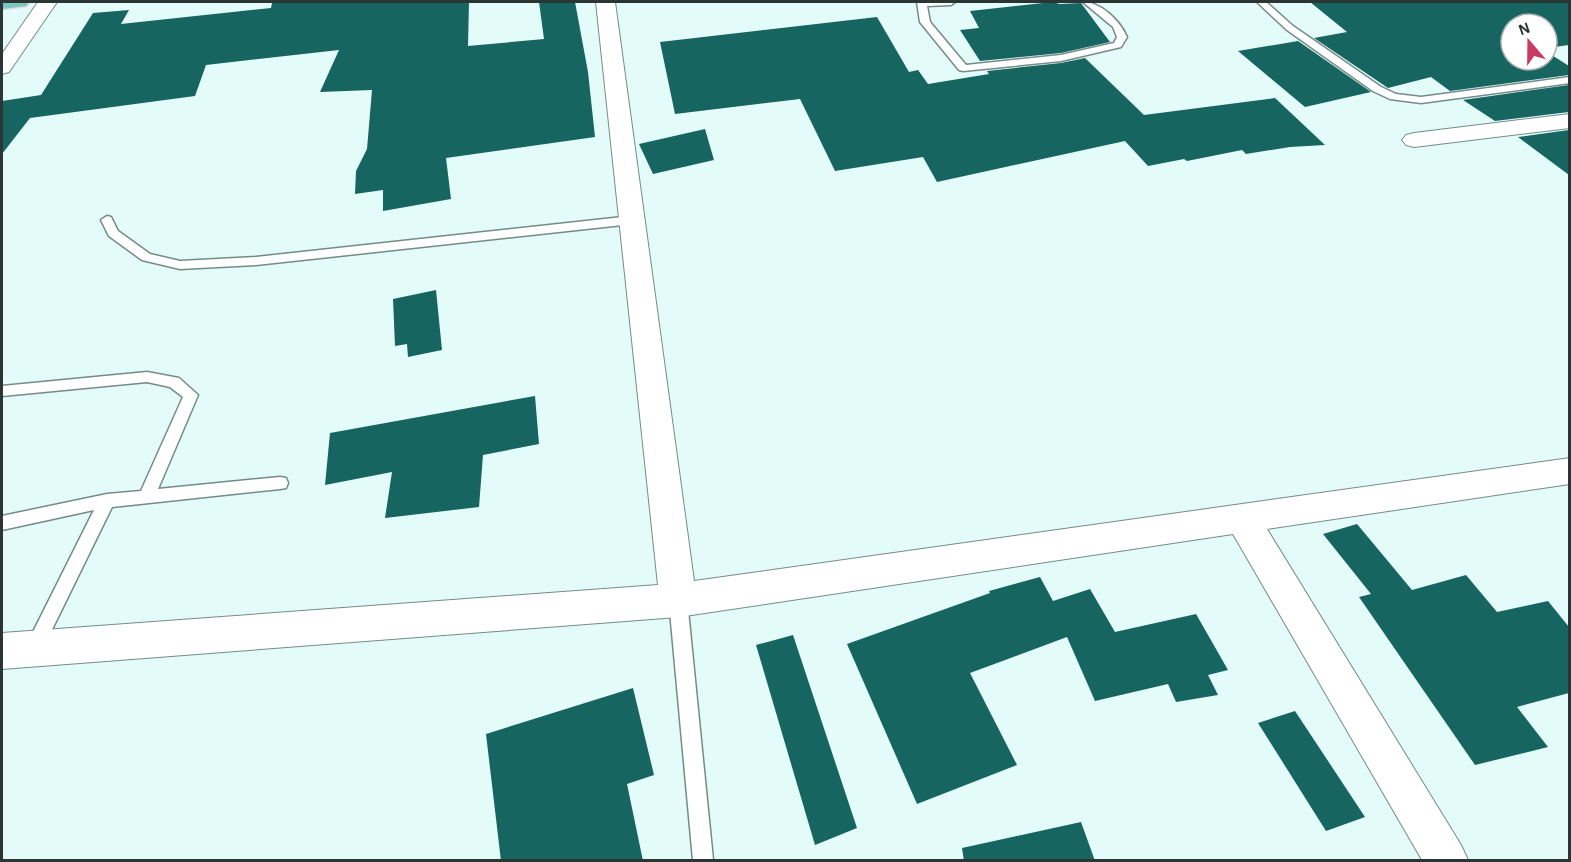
<svg xmlns="http://www.w3.org/2000/svg" width="1571" height="862" viewBox="0 0 1571 862" font-family="'Alegreya Sans',sans-serif">
<style>
.building{fill:#166560}
.lines{fill:none;stroke-linecap:round;stroke-linejoin:round}
.lane-casing{stroke:#758b89;stroke-width:3}
.street-casing{stroke:#758b89;stroke-width:2}
.primary-casing{stroke:#d9dbda;stroke-width:3}
.lane{fill:#fff;fill-rule:evenodd}
.street{fill:#fff;fill-rule:evenodd}
.primary{fill:#7bc6c1;fill-rule:evenodd}
</style>
<rect width="100%" height="100%" fill="#e4fcf9"/>
<!-- building -->
<g class="building">
<path d="M 291,2 L 469,2 L 468,46 L 544,39 L 539,2 L 575,2 L 588,72 L 595,137 L 446,158 L 451,199 L 383,211 L 383,190 L 355,194 L 356,171 L 367,149 L 372,90 L 320,92 L 339,50 L 206,65 L 195,96 L 30,118 L 2,154 L 2,101 L 41,95 L 93,13 L 129,10 L 121,24 L 271,8 L 272,3 Z"/>
<path d="M 1052,2 L 1060,4 L 1081,3 L 1110,42 L 1061,53 L 980,61 L 960,30 L 979,28 L 970,11 Z"/>
<path d="M 1310,2 L 1569,2 L 1569,45 L 1547,48 L 1547,24 L 1511,24 L 1511,60 L 1547,60 L 1547,52 L 1569,66 L 1569,75 L 1450,91 L 1431,77 L 1388,88 L 1314,38 L 1347,32 Z"/>
<path d="M 877,17 L 909,72 L 918,70 L 928,84 L 989,74 L 987,71 L 1061,63 L 1085,58 L 1144,115 L 1275,98 L 1325,145 L 1290,147 L 1246,154 L 1242,150 L 1187,161 L 1184,159 L 1148,166 L 1125,141 L 937,182 L 923,157 L 835,171 L 800,99 L 675,114 L 660,42 Z"/>
<path d="M 1298,41 L 1371,92 L 1305,107 L 1238,51 Z"/>
<path d="M 1569,85 L 1569,112 L 1495,121 L 1463,100 Z"/>
<path d="M 705,129 L 714,160 L 653,174 L 639,144 Z"/>
<path d="M 1569,130 L 1569,175 L 1518,137 Z"/>
<path d="M 436,290 L 442,350 L 408,357 L 407,344 L 395,346 L 393,299 Z"/>
<path d="M 535,396 L 539,444 L 483,455 L 479,507 L 385,518 L 392,472 L 325,485 L 330,433 Z"/>
<path d="M 1357,524 L 1412,590 L 1466,575 L 1497,612 L 1548,601 L 1569,627 L 1569,693 L 1517,707 L 1548,747 L 1475,765 L 1359,597 L 1371,594 L 1323,534 Z"/>
<path d="M 1040,577 L 1053,601 L 1090,589 L 1115,632 L 1196,614 L 1228,670 L 1208,675 L 1218,695 L 1176,702 L 1168,684 L 1095,701 L 1067,637 L 970,673 L 1017,765 L 917,804 L 847,644 L 990,593 L 989,591 Z"/>
<path d="M 793,635 L 857,828 L 815,845 L 756,645 Z"/>
<path d="M 633,688 L 654,775 L 627,784 L 643,861 L 501,861 L 486,734 Z"/>
<path d="M 1295,711 L 1365,817 L 1326,831 L 1258,723 Z"/>
<path d="M 1081,822 L 1095,861 L 964,861 L 962,848 Z"/>
</g>
<g class="lines">
<!-- lane casing -->
<g class="lane-casing">
<g id="lane">
<path d="M 917,2 L 955,2 L 951,5 L 927,6 L 930,22 L 966,65 L 1061,55 L 1114,43 L 1117,37 L 1113,27 L 1083,2 C 1101,2 1120,21 1127,37 L 1121,47 L 1061,61 L 963,71 L 959,70 L 920,22 Z"/>
<path d="M 1257,2 L 1266,2 L 1293,26 L 1381,87 L 1396,94 L 1421,97 L 1570,77 L 1570,83 L 1421,103 L 1390,99 L 1373,91 L 1287,30 Z"/>
<path d="M 107,216 L 111,217 L 118,231 L 150,254 L 180,261 L 256,257 L 632,216 L 638,220 L 632,224 L 256,265 L 180,269 L 142,260 L 109,236 L 101,220 Z"/>
<path d="M 147,372 L 179,378 L 198,395 L 158,489 L 280,477 L 286,478 L 288,483 L 286,488 L 280,489 L 112,507 L 41,652 L 35,654 L 29,652 L 26,646 L 94,510 L 2,530 L 2,516 L 107,494 L 141,491 L 183,397 L 170,387 L 147,382 L 2,396 L 2,386 Z"/>
<path d="M 678,592 L 684,594 L 687,600 L 713,860 L 693,860 L 669,600 L 672,594 Z"/>
</g>
</g>
<!-- street casing -->
<g class="street-casing">
<g id="street">
<path d="M 38,2 L 57,2 L 9,72 L 2,74 L 2,54 Z"/>
<path d="M 596,2 L 615,2 L 694,581 L 1570,458 L 1570,484 L 1267,529 L 1461,845 L 1468,860 L 1422,860 L 1233,534 L 678,617 L 2,669 L 2,633 L 658,585 Z"/>
<path d="M 1570,114 L 1570,128 L 1414,147 L 1406,145 L 1402,140 L 1406,135 L 1414,133 Z"/>
</g>
</g>
<!-- primary casing -->
<g class="primary-casing">
<path id="primary" d="M 2,2 L 29,2 L 26,6 L 2,9 Z"/>
</g>
<!-- lane -->
<use href="#lane" class="lane"/>
<!-- street -->
<use href="#street" class="street"/>
<!-- primary -->
<use href="#primary" class="primary"/>
</g>
<!-- border -->
<rect width="1571" height="862" fill="none" stroke="#2b3534" stroke-width="6"/>
<!-- north arrow -->
<g transform="translate(1529 42) rotate(340)"><circle r="28" fill="#ffffff" stroke="#aaaeae" stroke-width="1.5"/>
<path d="M0-4.5L10 22L0 15L-10 22Z" fill="#c93a63"/>
<text y="-9" font-size="16" font-weight="bold" text-anchor="middle" fill="#2b3534">N</text>
</g>
</svg>
